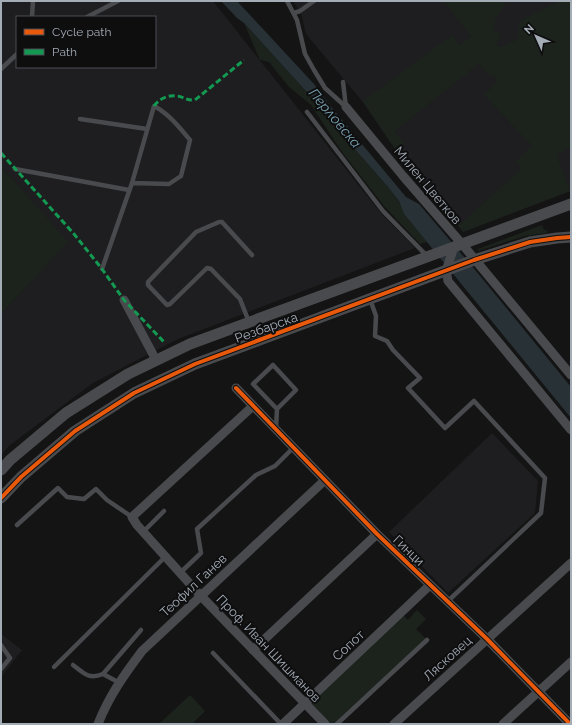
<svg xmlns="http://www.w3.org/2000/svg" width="572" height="725" viewBox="0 0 572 725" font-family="Raleway,sans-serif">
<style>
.built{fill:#1e1e20;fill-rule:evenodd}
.green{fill:#1c221c}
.water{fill:#273136}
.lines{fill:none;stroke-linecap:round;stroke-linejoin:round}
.service{stroke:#484a4d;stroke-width:4.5}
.minor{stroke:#484a4d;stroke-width:9}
.tertiary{stroke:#484a4d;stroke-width:11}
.quiet{stroke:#139951;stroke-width:3;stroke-dasharray:6 3;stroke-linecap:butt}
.cycleway-casing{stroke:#0e0e0f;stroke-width:6}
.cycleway{stroke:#e8590c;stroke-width:4}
.labels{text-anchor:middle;stroke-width:4;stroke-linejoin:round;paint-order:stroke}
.street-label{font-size:13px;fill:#a4acb6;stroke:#0e0e0f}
.water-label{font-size:14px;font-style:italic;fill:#79a1b2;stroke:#0e0e0f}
</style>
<rect width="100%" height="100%" fill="#141414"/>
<!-- built -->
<g class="built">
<path d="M 1,1 L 213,1 L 379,211 L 415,248 L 178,339 L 93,383 L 10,445 L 1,455 L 1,314 L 67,242 L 13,179 L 1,168 ZM 17,17 L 155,17 L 155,67 L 17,67 Z"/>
<path d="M 293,1 L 571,1 L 571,191 L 463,232 L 397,152 L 362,101 L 306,34 L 301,13 Z"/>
<path d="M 492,433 L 538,481 L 535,513 L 448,593 L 389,532 Z"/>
<path d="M 1,634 L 22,650 L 1,677 Z"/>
</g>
<!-- green -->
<g class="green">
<path d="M 444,1 L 505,1 L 505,5 L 496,18 L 493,30 L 501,33 L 496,45 L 501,47 L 518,39 L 519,21 L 559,1 L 571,1 L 571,146 L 557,156 L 570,191 L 463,232 L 458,226 L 521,169 L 516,162 L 532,146 L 484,95 L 498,80 L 491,74 L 489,76 L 479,64 L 395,131 L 405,143 L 397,152 L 363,101 L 452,35 L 459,45 L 471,37 Z"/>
<path d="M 244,23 L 304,89 L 316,100 L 323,113 L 388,187 L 399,201 L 404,214 L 427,242 L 420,244 L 384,206 L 342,152 L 311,105 L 289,87 L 269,62 L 260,60 Z"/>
<path d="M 1,168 L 13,179 L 68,242 L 1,314 Z"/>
<path d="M 542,225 L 544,230 L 547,230 L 547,233 L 525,236 L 478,251 L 478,249 Z"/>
<path d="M 417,610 L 426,619 L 416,629 L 427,640 L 337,724 L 325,724 L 305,703 L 401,613 L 408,620 Z"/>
<path d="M 190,695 L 205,711 L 192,724 L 159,724 Z"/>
</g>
<!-- water -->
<path class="water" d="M 221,1 L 237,1 L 314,84 L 332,108 L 406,197 L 419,204 L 476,271 L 571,387 L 571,418 L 404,214 L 399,201 L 388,187 L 323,113 L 316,100 L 304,89 L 244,23 L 237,18 Z"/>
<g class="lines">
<!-- service -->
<g class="service">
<path d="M 287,1 L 297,20 L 305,54 L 314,70 L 325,88 L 346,107"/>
<path d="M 294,13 L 300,11 L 314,1"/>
<path d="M 32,17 L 33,1"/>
<path d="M 87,17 L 118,1"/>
<path d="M 1,69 L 17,54"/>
<path d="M 343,82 L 346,107"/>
<path d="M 307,112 L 383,211 L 428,257"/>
<path d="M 80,119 L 147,129"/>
<path d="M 15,169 L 129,190"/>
<path d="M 102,269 L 132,183 L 154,106 C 169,114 179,127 190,140 L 181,176 L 169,184 L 132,183"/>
<path d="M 370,299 L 376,316 L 375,336 L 387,341 L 393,350 L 420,378 L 408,388 L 445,428 L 474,401 L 545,478 L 541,513 L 447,602"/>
<path d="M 249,322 L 240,299 L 211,269 L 207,268 L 170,304 L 167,305 L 148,285 L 148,282 L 196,232 L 219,222 L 222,222 L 252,255"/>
<path d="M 276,428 L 277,409 L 253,384 L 273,365 L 296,390 L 277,409"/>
<path d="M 17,525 L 58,488 L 67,497 L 84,499 L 96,489 L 107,500 L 132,517"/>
<path d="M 143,532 L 164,511"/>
<path d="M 180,573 L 201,553 L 197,529 L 256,475 L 275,466 L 293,448"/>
<path d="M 1,645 L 10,658 L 1,669"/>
<path d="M 213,653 L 281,724"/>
<path d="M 73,665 C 84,673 88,680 103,674 L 141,630"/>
<path d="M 54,667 L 165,557"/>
<path d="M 103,674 L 118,682"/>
<path d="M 337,724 L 427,640"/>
</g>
<!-- minor -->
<g class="minor">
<path d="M 346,107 L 403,176 L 462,244 L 571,375"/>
<path d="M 454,247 L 446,271 L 448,281 L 571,430"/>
<path d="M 124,300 L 156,360"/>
<path d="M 236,388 L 377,534 L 487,639 L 570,724"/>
<path d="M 253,406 L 132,517 L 137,525 L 200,595 L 325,724"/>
<path d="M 253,650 L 377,534"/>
<path d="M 98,724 C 109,696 124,675 142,651 L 325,480"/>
<path d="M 283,724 L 430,585"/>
<path d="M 394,724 L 571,563"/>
<path d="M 503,724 L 571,662"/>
</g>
<!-- tertiary -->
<g class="tertiary">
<path d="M 1,470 L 10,460 L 66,413 L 128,374 L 190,344 L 571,204"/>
<path d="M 1,498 L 21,477 L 75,431 L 134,393 L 195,364 L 474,260 L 530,242 L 557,238 L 571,237"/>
</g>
<!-- quiet -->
<g class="quiet">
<path d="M 154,106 C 159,99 167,95 176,96 C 183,96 186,101 195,100 L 244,60"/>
<path d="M 1,153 L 74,234 L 102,269 L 124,300 L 164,342"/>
</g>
<!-- cycleway casing -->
<g class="cycleway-casing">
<g id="cycleway">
<path d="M 236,388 L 377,534 L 487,639 L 570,724"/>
<path d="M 1,498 L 21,477 L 75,431 L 134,393 L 195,364 L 474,260 L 530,242 L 557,238 L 571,237"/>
</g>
</g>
<!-- cycleway -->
<use href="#cycleway" class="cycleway"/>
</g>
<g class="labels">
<!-- street labels -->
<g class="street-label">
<text transform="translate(428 185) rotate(50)" y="5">Милен Цветков</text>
<text transform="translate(266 327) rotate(-20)" y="5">Резбарска</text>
<text transform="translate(409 550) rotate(44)" y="5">Гинци</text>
<text transform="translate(193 585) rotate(-43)" y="5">Теофил Ганев</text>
<text transform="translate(348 645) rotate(-43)" y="5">Сопот</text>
<text transform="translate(269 648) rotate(46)" y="5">Проф. Иван Шишманов</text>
<text transform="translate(447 658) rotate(-42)" y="5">Лясковец</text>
</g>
<!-- water labels -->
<g class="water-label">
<text transform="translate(335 118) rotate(50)" y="5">Перловска</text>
</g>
</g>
<!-- border -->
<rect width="572" height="725" fill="none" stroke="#a4acb6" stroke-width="4"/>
<!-- legend -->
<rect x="16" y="16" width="140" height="52" fill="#0e0e0f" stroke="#4a4d52"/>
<rect x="24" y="29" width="20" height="6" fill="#e8590c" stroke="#4a4d52"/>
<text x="52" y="36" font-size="12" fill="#a4acb6">Cycle path</text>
<rect x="24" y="49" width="20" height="6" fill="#139951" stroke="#4a4d52"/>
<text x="52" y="56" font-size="12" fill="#a4acb6">Path</text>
<!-- north arrow -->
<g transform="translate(536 36) rotate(315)" stroke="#0e0e0f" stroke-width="3" paint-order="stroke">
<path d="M0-3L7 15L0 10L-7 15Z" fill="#a4acb6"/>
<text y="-6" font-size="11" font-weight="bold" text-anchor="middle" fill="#a4acb6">N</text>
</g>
</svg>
